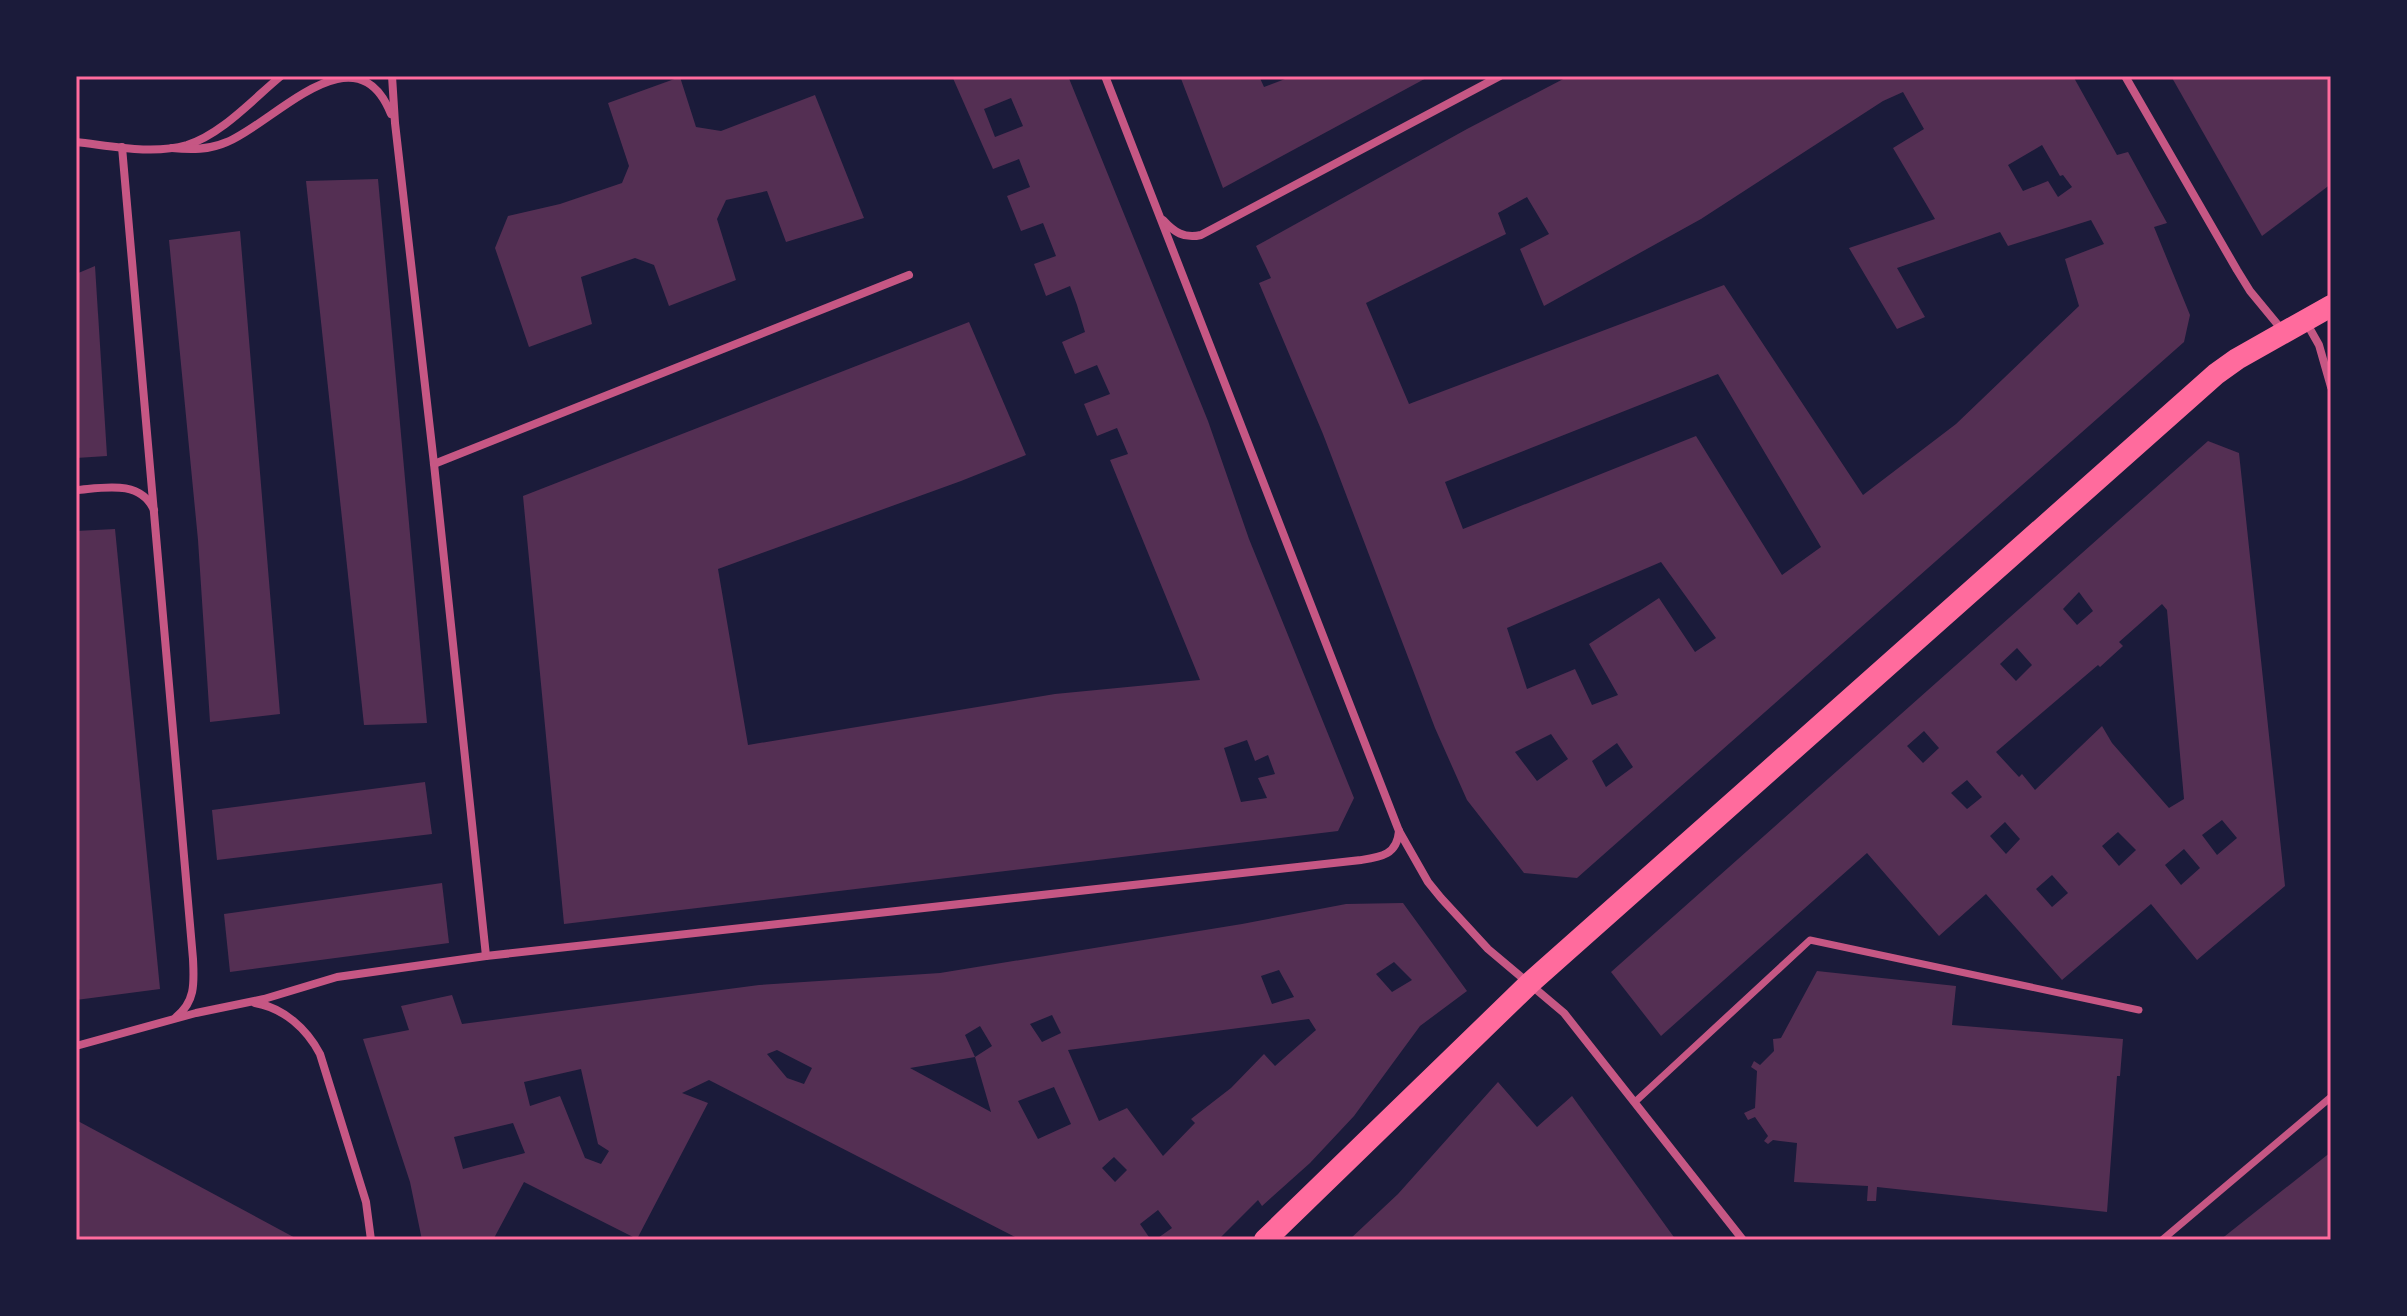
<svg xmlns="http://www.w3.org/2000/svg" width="2407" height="1316" viewBox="0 0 2407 1316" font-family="'IBM Plex Serif',serif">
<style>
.building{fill:#542f53;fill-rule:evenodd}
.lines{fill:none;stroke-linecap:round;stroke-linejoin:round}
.pedestrian{stroke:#c65784;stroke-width:7}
.minor{stroke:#c65784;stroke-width:8}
.trunk{stroke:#ff6b9d;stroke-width:22}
.neatline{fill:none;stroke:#ff6b9d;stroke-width:3}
</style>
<rect width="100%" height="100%" fill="#1b1b3a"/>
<!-- building -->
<g class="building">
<path d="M 952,76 L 1068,76 L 1208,421 L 1249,539 L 1354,798 L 1338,831 L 564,924 L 523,496 L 969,322 L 1026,455 L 961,481 L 718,569 L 748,745 L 1055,694 L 1200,680 L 1110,460 L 1128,454 L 1117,428 L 1097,436 L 1084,404 L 1110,394 L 1097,365 L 1075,374 L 1062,342 L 1085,332 L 1077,305 L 1070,286 L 1046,296 L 1034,264 L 1056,256 L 1043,223 L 1021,231 L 1007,196 L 1030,187 L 1019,159 L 993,169 ZM 1011,98 L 1023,126 L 995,137 L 984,109 ZM 1247,740 L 1255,761 L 1268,755 L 1275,774 L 1258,778 L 1267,798 L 1241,802 L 1224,748 Z"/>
<path d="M 1180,76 L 1259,76 L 1264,87 L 1293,76 L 1430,76 L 1223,188 Z"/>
<path d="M 1569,76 L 2073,76 L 2117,155 L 2128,152 L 2167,223 L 2154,227 L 2190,315 L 2184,342 L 1577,878 L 1524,873 L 1467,800 L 1435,728 L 1323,434 L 1259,283 L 1271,278 L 1256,246 L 1467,129 ZM 1903,92 L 1924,129 L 1893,148 L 1935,219 L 1849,248 L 1897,329 L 1925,317 L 1897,268 L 2000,232 L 2008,246 L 2091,220 L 2104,244 L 2065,259 L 2079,306 L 1956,424 L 1863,495 L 1724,285 L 1409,404 L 1366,303 L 1506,234 L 1498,213 L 1527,197 L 1549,234 L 1520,249 L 1544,306 L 1701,219 L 1883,101 ZM 2042,145 L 2060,176 L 2063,175 L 2072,187 L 2058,197 L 2048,181 L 2023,191 L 2008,165 ZM 1718,374 L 1821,547 L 1782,575 L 1696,436 L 1463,529 L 1445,482 ZM 1661,562 L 1716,638 L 1695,652 L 1659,598 L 1589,644 L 1618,695 L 1592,705 L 1575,669 L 1527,689 L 1507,628 ZM 1551,734 L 1568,759 L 1537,781 L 1515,752 ZM 1617,743 L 1633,767 L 1606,787 L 1592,761 Z"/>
<path d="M 2171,76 L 2331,76 L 2331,184 L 2262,236 Z"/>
<path d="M 680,77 L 696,127 L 721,131 L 815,95 L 864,218 L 786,242 L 767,191 L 726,200 L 717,219 L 736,280 L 669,306 L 654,265 L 635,258 L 581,277 L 592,324 L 529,347 L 495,248 L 508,216 L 560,204 L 622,183 L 629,166 L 608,103 Z"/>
<path d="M 378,179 L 427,723 L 364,725 L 306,181 Z"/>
<path d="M 240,231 L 280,714 L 210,722 L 198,540 L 169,240 Z"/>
<path d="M 95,266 L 107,456 L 76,458 L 76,274 Z"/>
<path d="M 2208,441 L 2239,453 L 2285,886 L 2197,960 L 2151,904 L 2062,980 L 1986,894 L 1939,936 L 1867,853 L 1661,1036 L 1611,972 ZM 2079,592 L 2093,611 L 2077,625 L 2063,609 ZM 2162,604 L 2167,610 L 2184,799 L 2169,808 L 2112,743 L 2102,726 L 2035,790 L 2022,774 L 2019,777 L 1996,752 L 2098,665 L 2100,667 L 2123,646 L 2119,642 ZM 2017,648 L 2032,665 L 2016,681 L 2000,664 ZM 1924,731 L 1939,748 L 1923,763 L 1907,746 ZM 1967,780 L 1982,797 L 1967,809 L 1951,793 ZM 2222,820 L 2237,838 L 2217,855 L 2202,835 ZM 2005,822 L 2020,839 L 2006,854 L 1990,836 ZM 2118,832 L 2136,850 L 2119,866 L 2102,846 ZM 2184,849 L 2200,868 L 2181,885 L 2165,865 ZM 2052,875 L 2068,893 L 2052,907 L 2036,889 Z"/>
<path d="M 115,529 L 160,989 L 76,1000 L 76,531 Z"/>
<path d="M 425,782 L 432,834 L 217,860 L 212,810 Z"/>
<path d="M 442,883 L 449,943 L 230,972 L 224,914 Z"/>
<path d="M 1403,903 L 1467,991 L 1420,1026 L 1354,1116 L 1310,1163 L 1262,1206 L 1258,1200 L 1218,1240 L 1155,1240 L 1172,1228 L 1158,1210 L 1140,1224 L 1151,1240 L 1021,1240 L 709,1080 L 682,1093 L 708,1103 L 637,1239 L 524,1182 L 493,1240 L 422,1240 L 410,1182 L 363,1039 L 409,1030 L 401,1006 L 452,995 L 462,1024 L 759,985 L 940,973 L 1242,924 L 1346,904 ZM 1394,962 L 1412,980 L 1392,992 L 1376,974 ZM 1279,970 L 1294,997 L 1272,1004 L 1261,976 ZM 1052,1015 L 1061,1033 L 1042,1042 L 1030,1024 ZM 1309,1019 L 1316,1030 L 1275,1066 L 1264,1054 L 1231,1088 L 1191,1119 L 1195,1123 L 1163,1156 L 1127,1108 L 1099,1121 L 1068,1050 ZM 980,1026 L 992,1046 L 975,1057 L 991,1112 L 910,1068 L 975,1057 L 965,1035 ZM 777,1050 L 812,1068 L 804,1084 L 787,1078 L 767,1054 ZM 581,1069 L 598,1144 L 609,1151 L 601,1164 L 585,1158 L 560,1096 L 530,1106 L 524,1082 ZM 1054,1087 L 1071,1124 L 1038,1139 L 1018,1101 ZM 513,1123 L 525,1153 L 463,1169 L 454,1137 ZM 1114,1157 L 1127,1170 L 1115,1182 L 1102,1168 Z"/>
<path d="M 1817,971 L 1956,986 L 1952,1025 L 2123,1039 L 2120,1076 L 2117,1076 L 2107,1212 L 1877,1187 L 1876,1201 L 1867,1201 L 1868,1186 L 1794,1182 L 1797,1143 L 1773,1140 L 1768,1144 L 1764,1141 L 1768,1136 L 1755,1117 L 1748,1120 L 1744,1113 L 1755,1108 L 1757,1071 L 1751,1067 L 1754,1061 L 1760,1065 L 1774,1051 L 1773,1039 L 1781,1038 Z"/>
<path d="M 1498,1082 L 1537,1127 L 1572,1096 L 1676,1240 L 1349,1240 L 1398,1194 Z"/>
<path d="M 76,1120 L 299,1240 L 76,1240 Z"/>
<path d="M 2331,1152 L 2331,1240 L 2220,1240 Z"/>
</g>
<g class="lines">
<!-- pedestrian -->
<g class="pedestrian">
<path d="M 1636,1101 L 1810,940 L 2139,1010"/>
<path d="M 2162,1240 L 2331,1097"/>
</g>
<!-- minor -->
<g class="minor">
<path d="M 392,76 L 395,123 L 434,464 L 486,956"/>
<path d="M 1105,76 L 1399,831 L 1428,882 L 1441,898 L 1488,949 L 1564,1013 L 1743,1240"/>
<path d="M 2125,76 L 2237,270 L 2250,291 L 2283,331"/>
<path d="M 76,142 C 112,146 152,155 187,145 C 222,134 253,99 281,76"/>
<path d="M 122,147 L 193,959 C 194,982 196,1001 176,1017"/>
<path d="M 172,148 C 191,150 209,150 227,142 C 274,123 356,26 391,114"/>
<path d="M 1163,220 C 1174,232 1184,239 1201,235 L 1500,76"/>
<path d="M 2306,322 L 2319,345 L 2331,387"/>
<path d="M 434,464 L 909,275"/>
<path d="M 76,490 C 103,488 140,479 154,510"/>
<path d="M 255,1003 C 284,1008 307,1029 320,1054 L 366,1202 L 371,1240"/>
<path d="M 76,1046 L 196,1013 L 264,999 L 337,977 L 486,956 L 1361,860 C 1381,857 1397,855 1399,831"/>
</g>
<!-- trunk -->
<path class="trunk" d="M 1265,1240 L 1530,983 L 2216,374 L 2237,359 L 2331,306"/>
</g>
<!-- border -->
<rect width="2407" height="1316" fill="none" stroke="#1b1b3a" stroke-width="156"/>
<rect x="78" y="78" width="2251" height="1160" class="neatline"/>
</svg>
